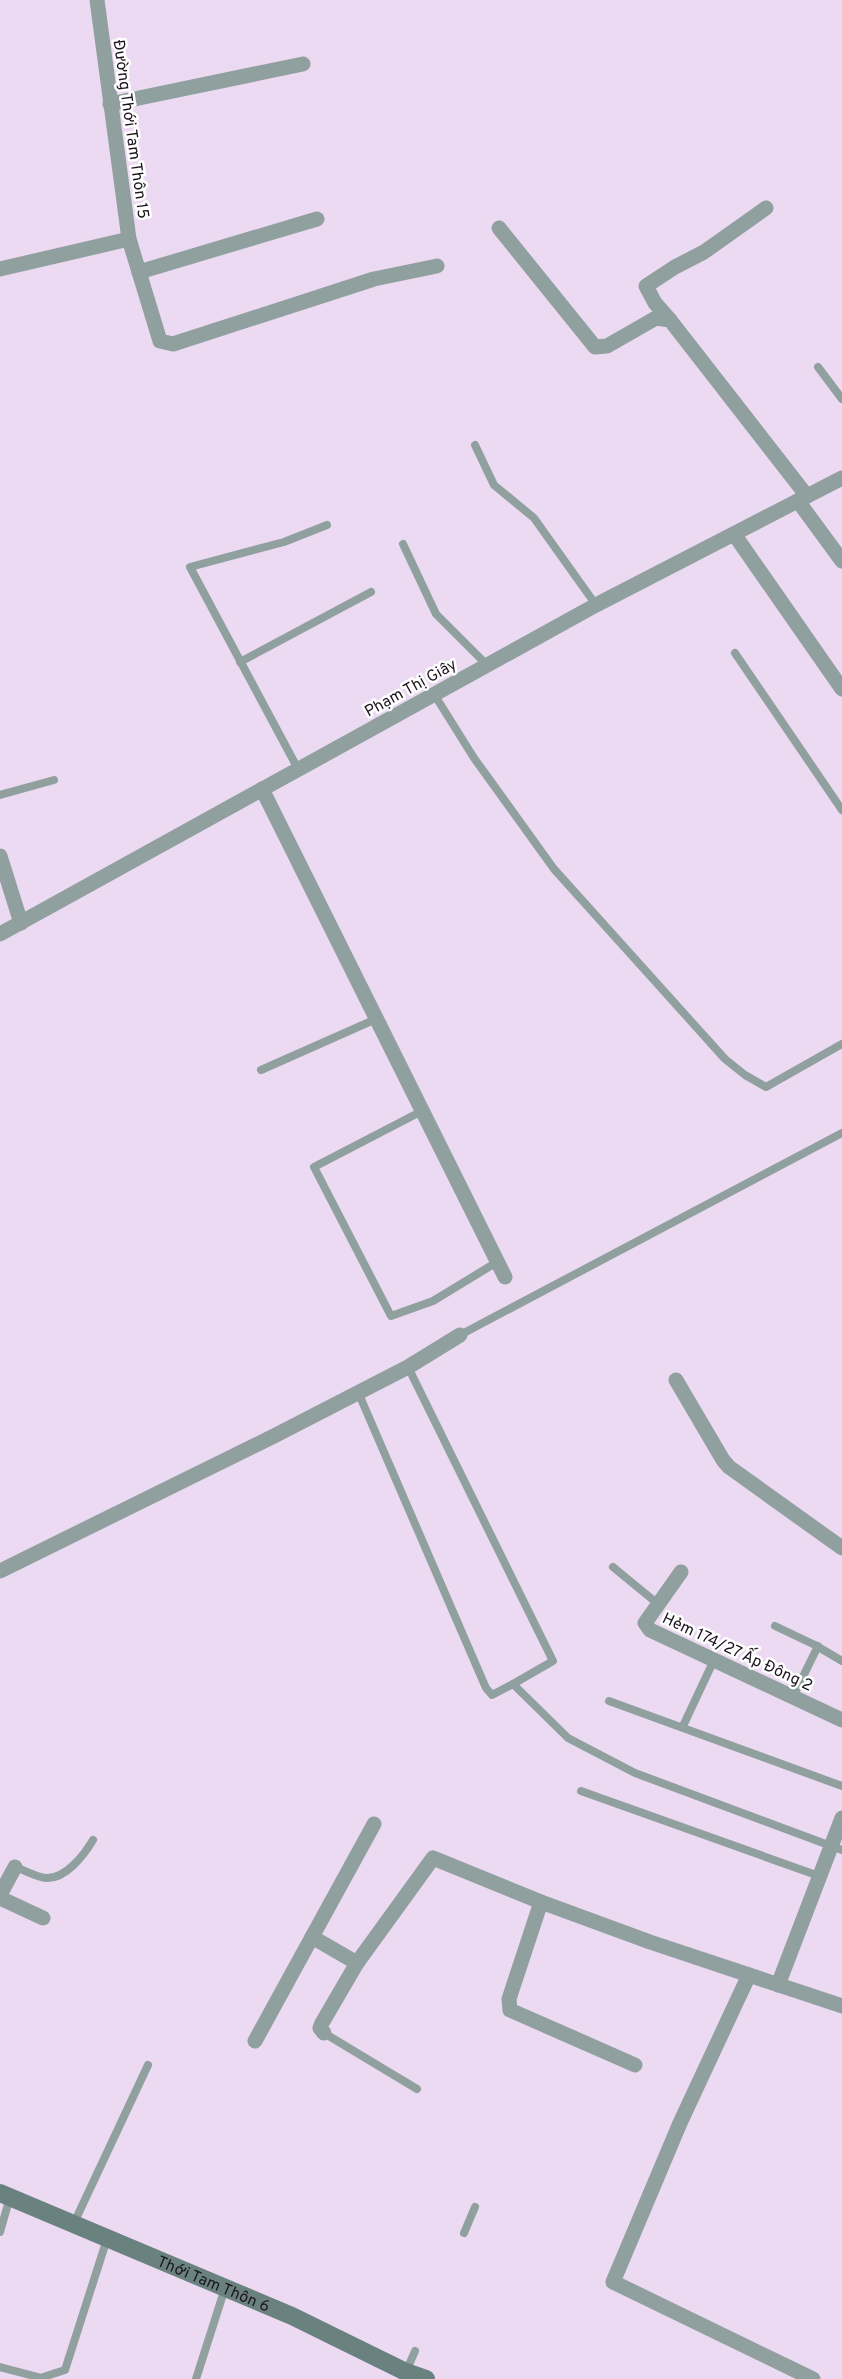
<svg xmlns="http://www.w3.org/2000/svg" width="842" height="2379" viewBox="0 0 842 2379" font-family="Overpass,sans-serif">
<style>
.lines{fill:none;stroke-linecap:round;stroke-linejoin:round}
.lane{stroke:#90a09f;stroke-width:8}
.street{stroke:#90a09f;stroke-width:15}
.secondary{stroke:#69817f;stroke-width:18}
.labels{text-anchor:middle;stroke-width:5;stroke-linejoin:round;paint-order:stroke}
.street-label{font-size:16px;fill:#1c151e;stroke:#fff}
</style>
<rect width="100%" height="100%" fill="#ecd9f2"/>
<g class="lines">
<!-- lane -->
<g class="lane">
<path d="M 818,367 L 842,399"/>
<path d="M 475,445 L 494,485 L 534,518 L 596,605"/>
<path d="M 403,544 L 436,614 L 487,665"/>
<path d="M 735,653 L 842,810"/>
<path d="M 240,662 L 371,592"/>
<path d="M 434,694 L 474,758 L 554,869 L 725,1059 L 745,1075 L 766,1087 L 842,1044"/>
<path d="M 298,769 L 190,567 L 284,542 L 327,525"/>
<path d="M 0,795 L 54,780"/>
<path d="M 261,1070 L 376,1019"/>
<path d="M 422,1111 L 314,1167 L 391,1316 L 433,1301 L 497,1262"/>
<path d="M 460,1335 L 842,1133"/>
<path d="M 408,1367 L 553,1661 L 513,1684"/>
<path d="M 358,1392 L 486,1688 L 492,1695 L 513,1684 L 568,1738 L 635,1773 L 842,1850"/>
<path d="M 613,1567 L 658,1604"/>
<path d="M 775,1626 L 815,1645 L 842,1661"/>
<path d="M 793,1697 L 818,1646"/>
<path d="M 609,1701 L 842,1786"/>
<path d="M 683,1726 L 714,1660"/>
<path d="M 581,1791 L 819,1876"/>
<path d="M 15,1867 C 24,1870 36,1877 46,1878 C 66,1879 84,1855 93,1840"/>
<path d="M 324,2033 L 417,2089"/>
<path d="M 74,2223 L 148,2065"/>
<path d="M 0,2232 L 10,2197"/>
<path d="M 464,2233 L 475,2207"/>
<path d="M 0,2367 L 38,2377"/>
<path d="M 406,2372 L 415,2351"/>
<path d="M 37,2379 L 65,2370 L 107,2239"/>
<path d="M 196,2379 L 225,2288"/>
</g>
<!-- street -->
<g class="street">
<path d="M 97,0 L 129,239 L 160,341 L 173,344 L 374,279 L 437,266"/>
<path d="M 110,104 L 303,64"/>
<path d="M 499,228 L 595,347 L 607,346 L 656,318 L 670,320 L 807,496"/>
<path d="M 0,269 L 129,239"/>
<path d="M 139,272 L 317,219"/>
<path d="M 670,320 L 655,303 L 646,286 L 675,267 L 704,252 L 766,208"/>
<path d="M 798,501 L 842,561"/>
<path d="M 734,534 L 842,689"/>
<path d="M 262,789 L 505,1277"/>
<path d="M 0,856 L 21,923"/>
<path d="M 0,934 L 596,605 L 842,478"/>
<path d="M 676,1380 L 723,1460 L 729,1467 L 842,1548"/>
<path d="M 0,1571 L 274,1436 L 408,1367 L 460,1335"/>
<path d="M 681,1572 L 645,1623 L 650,1630 L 842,1720"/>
<path d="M 374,1824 L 312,1937 L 357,1963 L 433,1858 L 541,1902 L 650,1942 L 842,2006"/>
<path d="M 0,1895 L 15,1867"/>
<path d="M 0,1898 L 43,1918"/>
<path d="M 541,1902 L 509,1999 L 510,2010 L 635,2065"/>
<path d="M 749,1975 L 680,2123 L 613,2282 L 813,2379"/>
<path d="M 778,1985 L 842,1818"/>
<path d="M 324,2033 L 320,2028 L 322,2023 L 357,1963"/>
<path d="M 255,2041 L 312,1937"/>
</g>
<!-- secondary -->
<path class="secondary" id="s1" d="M 0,2193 L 292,2316 L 406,2372 L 426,2379"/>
</g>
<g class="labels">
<!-- street labels -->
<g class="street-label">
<text transform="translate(132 129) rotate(82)" y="6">Đường Thới Tam Thôn 15</text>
<text transform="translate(410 687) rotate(-29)" y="6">Phạm Thị Giây</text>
<text transform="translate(738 1651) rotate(25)" y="6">Hẻm 174/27 Ấp Đông 2</text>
<text dy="6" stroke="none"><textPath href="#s1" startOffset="232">Thới Tam Thôn 6</textPath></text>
</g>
</g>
</svg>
